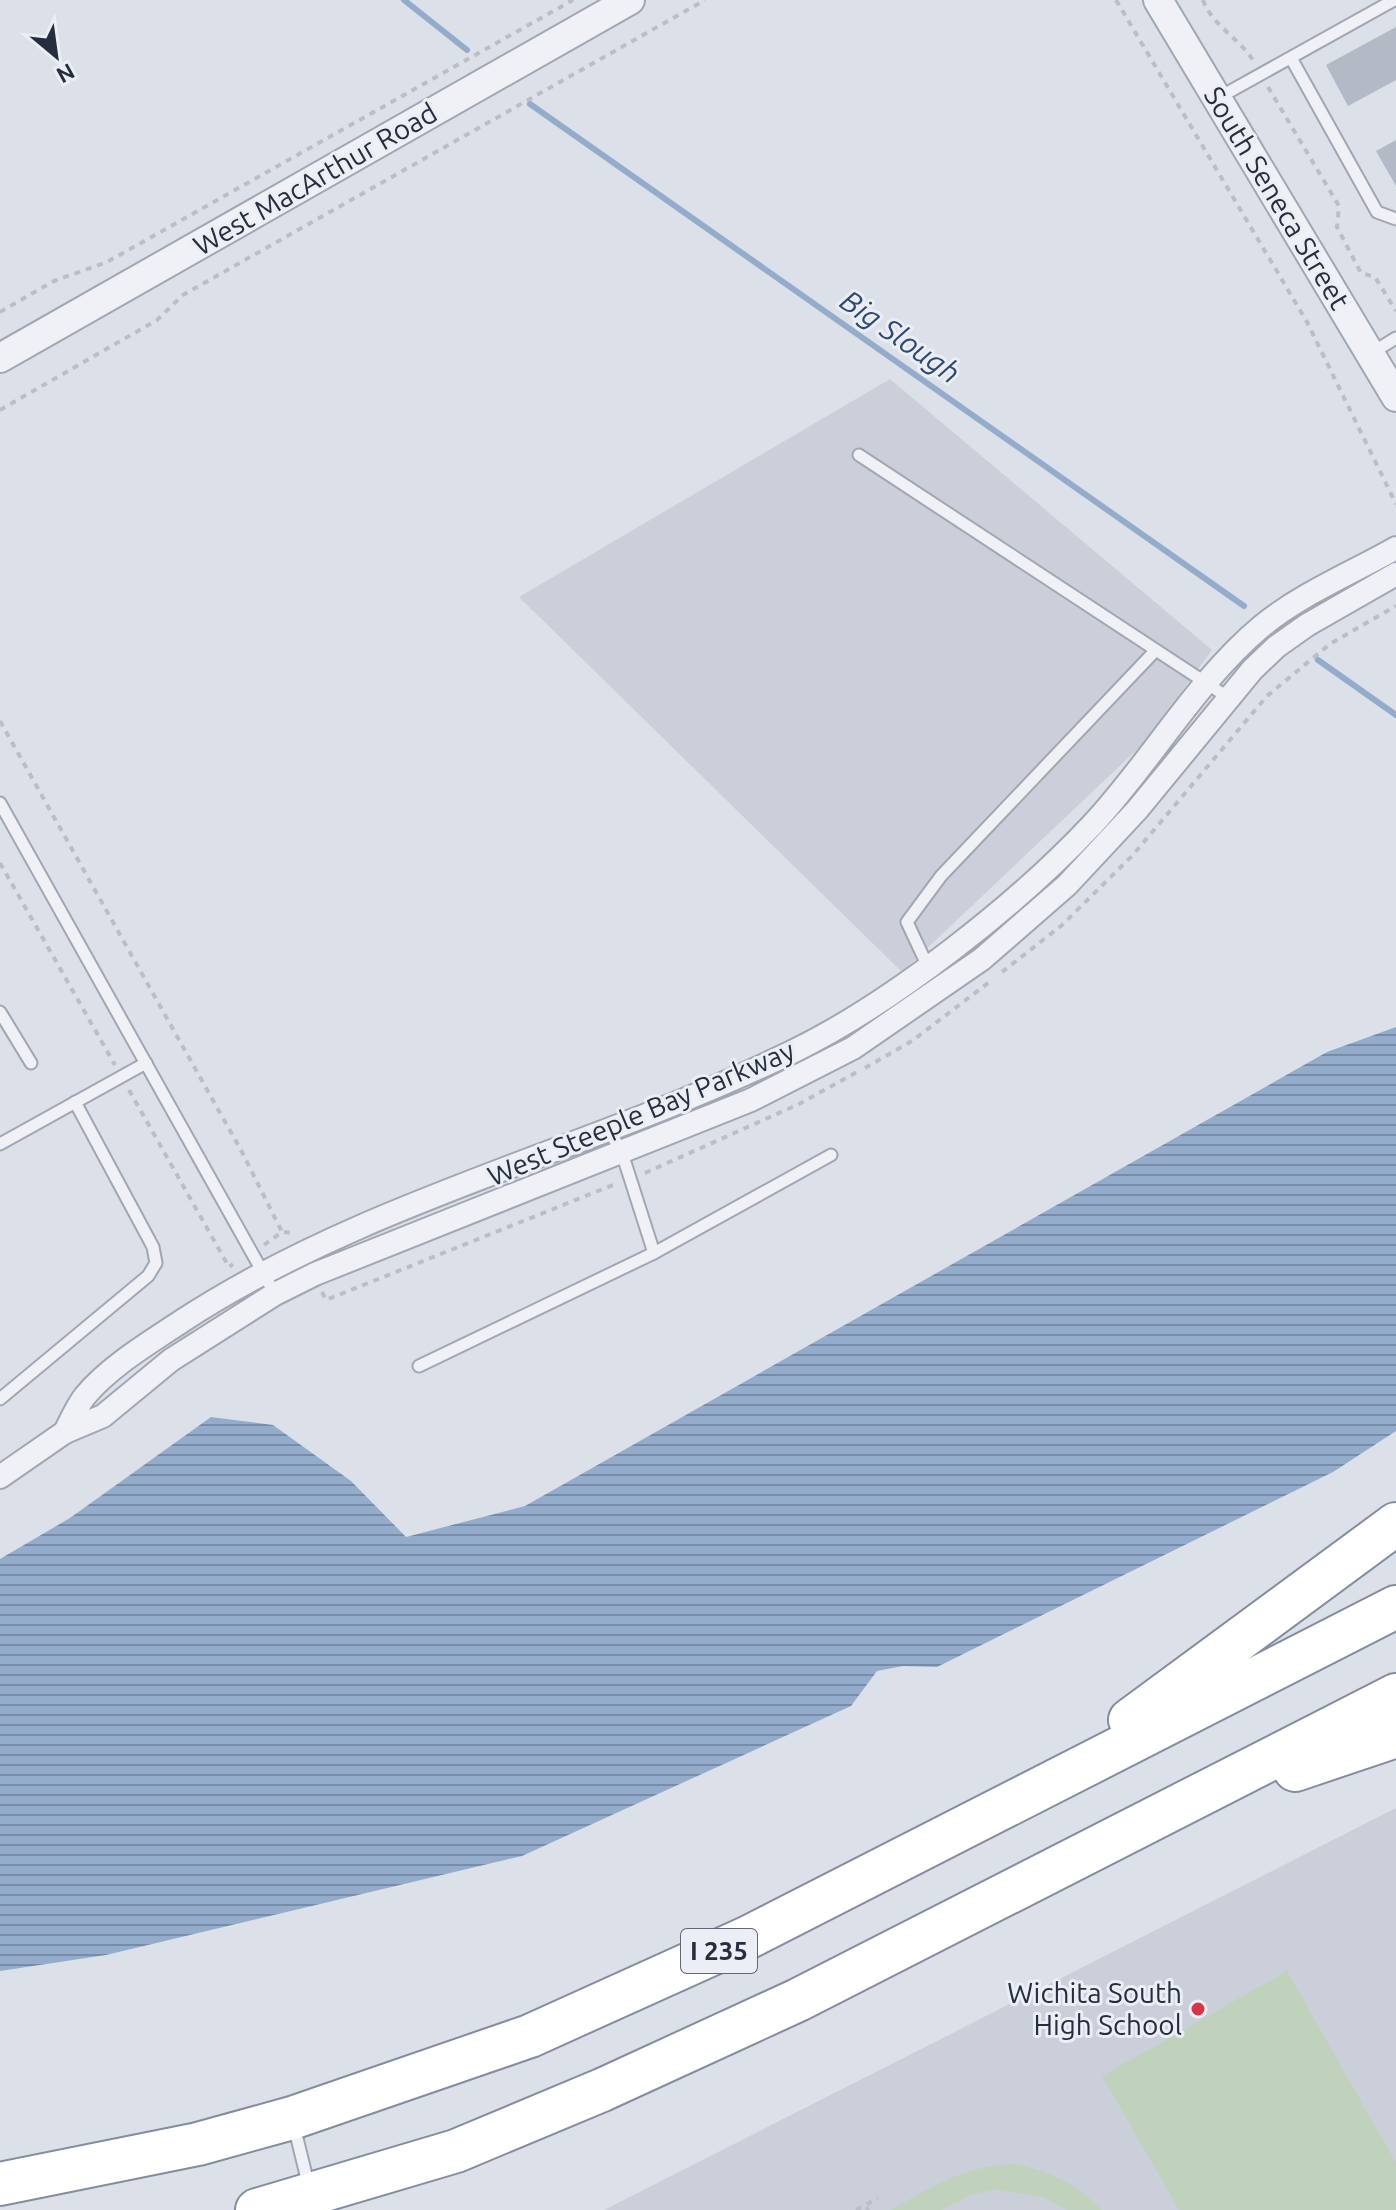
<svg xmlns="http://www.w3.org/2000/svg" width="1396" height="2210" viewBox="0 0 1396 2210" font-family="Ubuntu,sans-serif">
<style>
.built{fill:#cacfda}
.grass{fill:#c1d2bc}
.water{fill:url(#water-rules)}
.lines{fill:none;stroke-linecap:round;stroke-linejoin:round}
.stream{stroke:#94accb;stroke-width:6}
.building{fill:#b3b9c5}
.service-casing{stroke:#a1a7b2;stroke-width:15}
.minor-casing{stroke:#a1a7b2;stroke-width:26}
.tertiary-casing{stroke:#a1a7b2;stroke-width:32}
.motorway-casing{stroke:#828d9f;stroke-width:46}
.path{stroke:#babec6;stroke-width:4;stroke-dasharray:6 6;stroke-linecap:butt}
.service{stroke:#eff1f6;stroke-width:11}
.minor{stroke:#eff1f6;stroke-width:22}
.tertiary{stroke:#eff1f6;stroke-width:28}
.motorway{stroke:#fff;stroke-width:42}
.poi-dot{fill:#d83648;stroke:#ebeff5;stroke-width:3}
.labels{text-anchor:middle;stroke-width:6;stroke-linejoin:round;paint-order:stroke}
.shield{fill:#ebeff5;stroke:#606776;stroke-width:2}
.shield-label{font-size:26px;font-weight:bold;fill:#252d3f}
.street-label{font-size:28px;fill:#252d3f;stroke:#ebeff5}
.poi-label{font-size:28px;fill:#252d3f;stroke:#ebeff5;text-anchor:end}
.water-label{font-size:30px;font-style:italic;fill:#2c4a76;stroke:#ebeff5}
</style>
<defs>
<pattern id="water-rules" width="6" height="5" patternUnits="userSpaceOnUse" patternTransform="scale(2)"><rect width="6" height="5" fill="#94accb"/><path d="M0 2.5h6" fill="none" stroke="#798ca6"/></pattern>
</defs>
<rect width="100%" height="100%" fill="#dce0e8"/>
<!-- built -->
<g class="built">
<path d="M 890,379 L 1212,650 L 1144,743 L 902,972 L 519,597 Z"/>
<path d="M 1396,1808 L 1396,2210 L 604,2210 Z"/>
</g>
<!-- grass -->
<g class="grass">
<path d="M 1287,1971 L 1396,2163 L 1396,2210 L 1179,2210 L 1102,2076 Z"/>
<path d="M 1015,2164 C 1049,2171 1078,2184 1101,2210 L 1066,2210 L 1040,2196 L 995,2190 L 973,2194 L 942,2210 L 891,2210 C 935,2185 963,2166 1015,2164 Z"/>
</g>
<!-- water -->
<path class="water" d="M 1396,1027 L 1396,1431 L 1333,1472 L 937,1667 L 903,1666 L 877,1671 L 851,1706 L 522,1856 L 106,1955 L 0,1971 L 0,1559 L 70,1518 L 211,1417 L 273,1425 L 351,1481 L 406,1537 L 525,1506 L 1327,1052 Z"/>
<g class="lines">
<!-- stream -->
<g class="stream">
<path d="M 404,0 L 467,50"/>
<path d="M 530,104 L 1244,606"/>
<path d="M 1318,660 L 1396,715"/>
</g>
</g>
<!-- building -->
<g class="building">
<path d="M 1396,27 L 1396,80 L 1348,106 L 1326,65 Z"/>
<path d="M 1396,140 L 1396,186 L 1376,151 Z"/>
</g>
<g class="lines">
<!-- service casing -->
<g class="service-casing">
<g id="service">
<path d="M 1291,58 L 1377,212 L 1396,219"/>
<path d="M 1218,98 L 1394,0"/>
<path d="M 1370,354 L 1396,338"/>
<path d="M 859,455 L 1229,698"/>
<path d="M 0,803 L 275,1294"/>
<path d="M 929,969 L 907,922 L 941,876 L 1155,651"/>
<path d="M 0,1012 L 31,1063"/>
<path d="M 609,1130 L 622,1153 L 654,1253"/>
<path d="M 0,1144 L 146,1063"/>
<path d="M 419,1366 L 654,1253 L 831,1155"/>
<path d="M 0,1399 L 148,1276 L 156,1263 L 153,1247 L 75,1102"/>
<path d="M 294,2126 L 309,2187"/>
</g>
</g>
<!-- minor casing -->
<g class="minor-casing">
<g id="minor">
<path d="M 1396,548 C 1352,573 1301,594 1262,626 C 1195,682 1151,762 1092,825 C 1017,905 892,1003 794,1051 C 594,1149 369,1199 182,1321 C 149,1343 110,1366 85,1396 C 77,1406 71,1420 65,1432 L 103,1416 L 171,1360 L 275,1294 L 315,1274 L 751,1100 L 853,1048 L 982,959 L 1067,885 L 1137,810 L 1252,670 L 1276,647 L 1307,625 L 1396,574"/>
<path d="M 0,1477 L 65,1432"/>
</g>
</g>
<!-- tertiary casing -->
<g class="tertiary-casing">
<g id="tertiary">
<path d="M 1158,0 L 1396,397"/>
<path d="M 0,358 L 630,0"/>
</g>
</g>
<!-- motorway casing -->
<g class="motorway-casing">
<g id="motorway">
<path d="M 1130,1720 L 1396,1524"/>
<path d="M 1295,1770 L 1396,1736"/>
<path d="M 0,2184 L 198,2144 L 292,2118 L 530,2036 L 747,1938 L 1396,1607"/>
<path d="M 257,2210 L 456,2151 L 602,2090 L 798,2000 L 1396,1695"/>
</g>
</g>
<!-- path -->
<g class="path">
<path d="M 1116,0 L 1307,322 L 1396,504"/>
<path d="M 1203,0 C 1212,26 1241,39 1254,62"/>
<path d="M 1268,87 L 1339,206 L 1337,227 L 1361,273 L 1375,277 L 1396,311"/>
<path d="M 0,312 L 54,281 L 107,262 L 573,0"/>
<path d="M 0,410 L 157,320 L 183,295 L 705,0"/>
<path d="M 0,721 L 242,1152 L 282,1232"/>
<path d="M 0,863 L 115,1065"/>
<path d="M 1002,972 L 1061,926 L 1132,856 L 1267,696 L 1330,644 L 1396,606"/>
<path d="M 865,1068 L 912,1041 L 992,980"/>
<path d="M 129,1090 L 229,1267 L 233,1264"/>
<path d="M 645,1173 L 799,1104 L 857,1072"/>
<path d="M 264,1245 L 282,1232 L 295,1233"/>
<path d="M 322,1292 L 326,1300 L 618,1183"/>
<path d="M 856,2210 L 878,2198"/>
<path d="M 866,2210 L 869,2208"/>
</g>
<!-- service -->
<use href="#service" class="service"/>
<!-- minor -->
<use href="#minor" class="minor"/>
<!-- tertiary -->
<use href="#tertiary" class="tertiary"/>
<!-- motorway -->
<use href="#motorway" class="motorway"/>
</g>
<!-- markers -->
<circle class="poi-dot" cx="1198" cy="2009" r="8"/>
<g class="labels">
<!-- shield labels -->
<rect class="shield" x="681" y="1929" width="76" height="44" rx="6"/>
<g class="shield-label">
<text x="719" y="1960">I 235</text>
</g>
<!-- street labels -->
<g class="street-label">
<text transform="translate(315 179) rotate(-30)" y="10">West MacArthur Road</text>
<text transform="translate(1277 198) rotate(59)" y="10">South Seneca Street</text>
<text transform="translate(641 1113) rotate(-23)" y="10">West Steeple Bay Parkway</text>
</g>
<!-- poi labels -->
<g class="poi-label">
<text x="1182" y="2003">Wichita South<tspan x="1182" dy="32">High School</tspan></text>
</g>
<!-- water labels -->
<g class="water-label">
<text transform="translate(900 337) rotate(35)" y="10">Big Slough</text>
</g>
</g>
<!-- north arrow -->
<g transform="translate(56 56) rotate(151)" stroke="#ebeff5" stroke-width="6" paint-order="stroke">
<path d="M0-6L14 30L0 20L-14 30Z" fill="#252d3f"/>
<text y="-12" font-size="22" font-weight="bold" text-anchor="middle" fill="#252d3f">N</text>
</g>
</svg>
